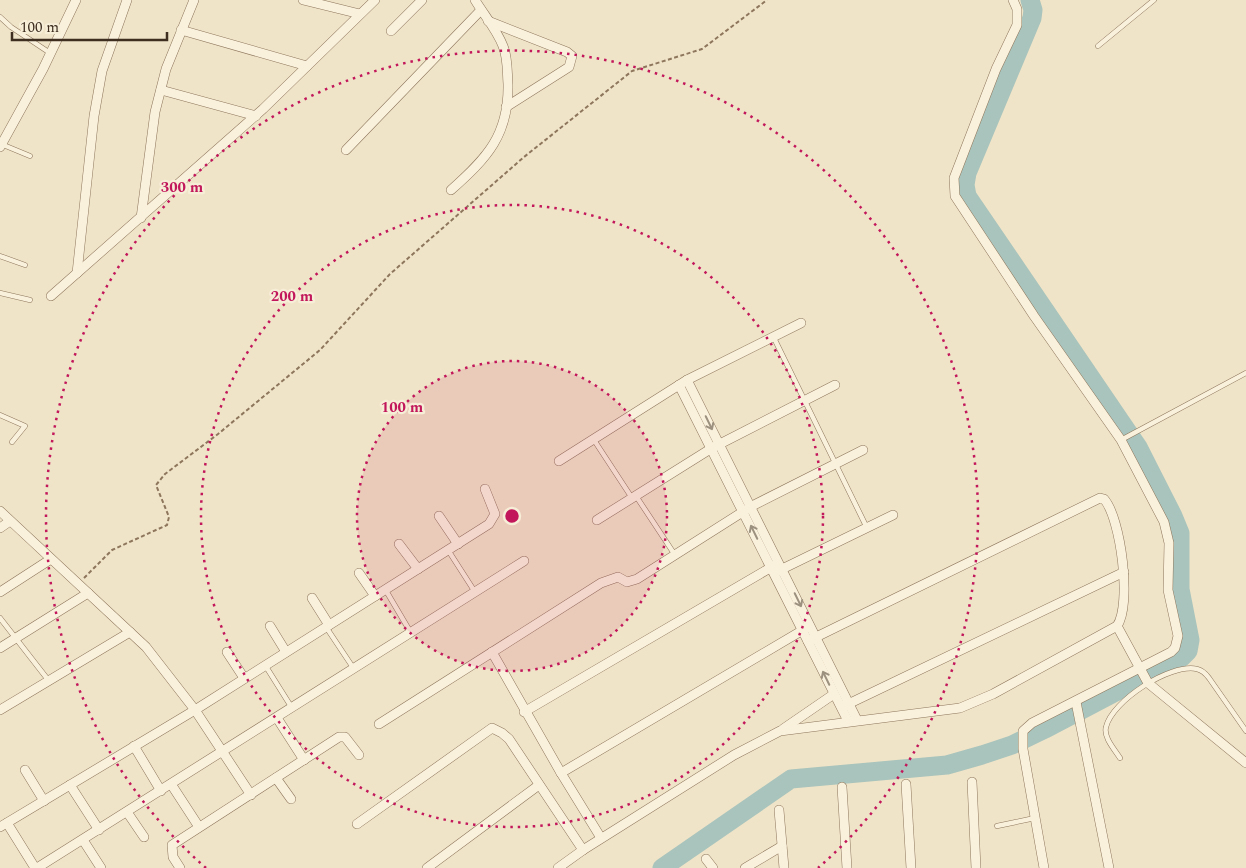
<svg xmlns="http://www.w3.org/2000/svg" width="1246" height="868" viewBox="0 0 1246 868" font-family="Spectral,serif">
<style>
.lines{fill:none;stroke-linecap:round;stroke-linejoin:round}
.canal{stroke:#a9c4bc;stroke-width:11}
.river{stroke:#a9c4bc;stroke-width:19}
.service-casing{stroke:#8d765c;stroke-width:5.5}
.minor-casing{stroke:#8d765c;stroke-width:10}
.path{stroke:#8d765c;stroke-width:2;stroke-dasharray:4 2.5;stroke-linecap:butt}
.service{stroke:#faf1dc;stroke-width:4.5}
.minor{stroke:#faf1dc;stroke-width:9}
.oneway{stroke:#9c907e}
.ring{fill:none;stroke:#c2185b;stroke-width:2.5;stroke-dasharray:2.5 5}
.centre{fill:#c2185b;stroke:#f7eed8;stroke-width:2.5}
.ring-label{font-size:15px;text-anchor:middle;font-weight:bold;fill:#c2185b;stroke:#f7eed8;stroke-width:4.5;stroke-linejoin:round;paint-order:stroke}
</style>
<rect width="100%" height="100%" fill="#f0e4c8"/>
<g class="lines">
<!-- canal -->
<path class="canal" d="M 1030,1 L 1031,0"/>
<!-- river -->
<path class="river" d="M 662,868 L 791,779 L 947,765 L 982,755 L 1012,745 L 1045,729 L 1182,657 L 1188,651 L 1190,640 L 1180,589 L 1180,533 L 1173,516 L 1138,447 L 967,196 L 965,185 L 967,173 L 1032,18 L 1033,10 L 1030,0"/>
<!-- service casing -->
<g class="service-casing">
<g id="service">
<path d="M 0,17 L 11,27 L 50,53"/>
<path d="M 1098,46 L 1154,0"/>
<path d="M 1,144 L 30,156"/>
<path d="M 0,256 L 25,265"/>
<path d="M 0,293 L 30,300"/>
<path d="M 773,336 L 867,528"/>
<path d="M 0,415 L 25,426 L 12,442"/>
<path d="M 594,440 L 632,498"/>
<path d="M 1121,440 L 1246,373"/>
<path d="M 636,496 L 675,555"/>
<path d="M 448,550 L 475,592"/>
<path d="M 385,589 L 411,633"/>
<path d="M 0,618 L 49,681"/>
<path d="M 326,627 L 354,669"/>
<path d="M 265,665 L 292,708"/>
<path d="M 1120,758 C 1115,750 1103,737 1106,727 C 1112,701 1170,663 1197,669 C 1202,670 1206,674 1209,678 L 1246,731"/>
<path d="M 997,826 L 1035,818"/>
</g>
</g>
<!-- minor casing -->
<g class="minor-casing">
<g id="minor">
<path d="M 303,0 L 360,14"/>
<path d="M 1013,0 L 1017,9 L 1017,25 L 996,69 L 954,178 L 955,196 L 1034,316 L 1121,440 L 1164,522 L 1169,543 L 1168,590 L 1178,636 L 1175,648 L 1171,652 L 1032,723 L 1023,731 L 1023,749 L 1044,868"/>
<path d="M 488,21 L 567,52 L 572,56 L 569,67 L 506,107"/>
<path d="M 181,30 L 307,66"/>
<path d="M 391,31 L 422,0"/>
<path d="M 161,90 L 256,116"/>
<path d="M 0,147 L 43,69 L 76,0"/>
<path d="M 346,150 L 481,10"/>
<path d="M 451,190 C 487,158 509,135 508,84 C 507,71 508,58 503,46 C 497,30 484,15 475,0"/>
<path d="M 141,218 L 155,112 L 166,69 L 194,0"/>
<path d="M 77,273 L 94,116 L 102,71 L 127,0"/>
<path d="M 51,296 L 263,109 L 375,0"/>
<path d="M 687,380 L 857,720"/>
<path d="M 679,385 L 848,721"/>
<path d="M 559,461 L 687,380 L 801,323"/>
<path d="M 0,511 L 146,647 L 195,710 L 251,795"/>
<path d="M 439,516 L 458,544"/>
<path d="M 597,520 L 712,448 L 835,385"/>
<path d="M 0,528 L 10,521"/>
<path d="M 399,544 L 418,569"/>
<path d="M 778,571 L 893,515"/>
<path d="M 359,573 L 375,596"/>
<path d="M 0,592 L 51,559"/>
<path d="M 312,598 L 329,625"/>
<path d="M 270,626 L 286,652"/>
<path d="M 808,641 L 1100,498 L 1104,499 C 1121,518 1132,605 1117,626"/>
<path d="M 0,648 L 88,593"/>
<path d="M 227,652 L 244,678"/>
<path d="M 492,652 L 561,773 L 601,838"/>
<path d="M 1076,702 L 1109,868"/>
<path d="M 844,706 L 1124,572"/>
<path d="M 0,710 L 130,632"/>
<path d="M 524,712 L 775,565"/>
<path d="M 277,718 L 304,760"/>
<path d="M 379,724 L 601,583 L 618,577 L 627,582 L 637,579 L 752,506 L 863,450"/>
<path d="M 783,729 L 834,694"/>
<path d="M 134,746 L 161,791"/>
<path d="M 25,770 L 44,801"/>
<path d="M 561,773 L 808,627"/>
<path d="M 276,778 L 291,799"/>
<path d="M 972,782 L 976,868"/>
<path d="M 171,784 L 199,827"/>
<path d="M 906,784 L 911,868"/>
<path d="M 70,785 L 99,830"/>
<path d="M 842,787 L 847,868"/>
<path d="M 779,810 L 784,868"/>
<path d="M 127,812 L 144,837"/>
<path d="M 7,823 L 35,868"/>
<path d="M 357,824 L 492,728 L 502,733 L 509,739 L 583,850"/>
<path d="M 0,827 L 195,710 L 489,524 L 495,514 L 485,489"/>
<path d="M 83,840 L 101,868"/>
<path d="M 706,859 L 713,868"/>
<path d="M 37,868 L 524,561"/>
<path d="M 180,868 L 173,857 L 172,845 L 339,737 L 345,737 L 359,755"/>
<path d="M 427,868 L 539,785"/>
<path d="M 558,868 L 583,850 L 734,755 L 780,731 L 960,708 L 993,694 L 1117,626 L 1148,683 L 1246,763"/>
<path d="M 745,868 L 782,846"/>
</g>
</g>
<!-- path -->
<path class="path" d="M 84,578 L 112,550 L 167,525 L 169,517 L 156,485 L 165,474 L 218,434 L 320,350 L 390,274 L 524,157 L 632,71 L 702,49 L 767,0"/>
<!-- service -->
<use href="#service" class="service"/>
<!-- minor -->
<use href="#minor" class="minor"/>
</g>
<!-- one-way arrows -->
<defs><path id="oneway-shaft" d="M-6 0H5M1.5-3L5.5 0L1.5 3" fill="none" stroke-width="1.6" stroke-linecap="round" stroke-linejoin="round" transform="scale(1.25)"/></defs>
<g class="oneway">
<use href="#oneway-shaft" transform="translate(709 423) rotate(64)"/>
<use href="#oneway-shaft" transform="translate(754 532) rotate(-116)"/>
<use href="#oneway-shaft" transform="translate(798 600) rotate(64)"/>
<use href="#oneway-shaft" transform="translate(826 678) rotate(-116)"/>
</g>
<!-- distance rings -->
<circle cx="512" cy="516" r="155" fill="#c2185b" fill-opacity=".12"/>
<g class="ring">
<circle cx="512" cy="516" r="155"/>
<circle cx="512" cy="516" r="311"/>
<path d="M206 868A466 466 0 1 1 818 868"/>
</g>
<circle cx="512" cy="516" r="8" class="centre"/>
<g class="ring-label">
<text x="182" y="192">300 m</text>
<text x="292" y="301">200 m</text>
<text x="402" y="412">100 m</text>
</g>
<!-- scale -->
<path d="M12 32v8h155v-8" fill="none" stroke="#3d2e20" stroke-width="2.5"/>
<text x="20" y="32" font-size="15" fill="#3d2e20" stroke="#f7eed8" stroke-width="4" paint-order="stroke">100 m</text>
</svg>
